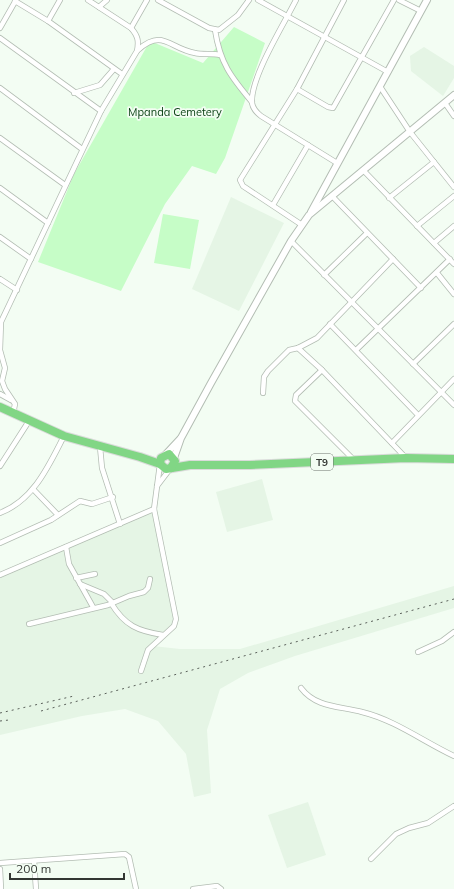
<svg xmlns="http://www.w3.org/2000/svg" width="454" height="889" viewBox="0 0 454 889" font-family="Mulish,sans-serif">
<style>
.built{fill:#e5f5e5}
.green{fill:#c6fdc7}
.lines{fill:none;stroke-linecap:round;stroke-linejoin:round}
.street-casing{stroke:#b3bdb3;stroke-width:6}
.secondary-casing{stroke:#b3bdb3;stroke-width:8}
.highway-casing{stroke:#dadbda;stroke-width:10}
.street{stroke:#fff;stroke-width:4.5}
.secondary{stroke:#fff;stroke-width:6}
.highway{stroke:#81d685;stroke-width:8}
.rail{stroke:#5b615b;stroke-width:1;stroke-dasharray:2 4;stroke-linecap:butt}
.labels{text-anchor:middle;stroke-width:3.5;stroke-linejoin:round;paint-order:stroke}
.shield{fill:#f3fdf3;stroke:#6d726d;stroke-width:1}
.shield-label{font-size:10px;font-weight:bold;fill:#333733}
.park-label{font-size:11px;fill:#053d0f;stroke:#f3fdf3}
</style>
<rect width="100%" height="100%" fill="#f3fdf3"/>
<!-- built -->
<g class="built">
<path d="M 424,47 L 454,66 L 454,78 L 443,96 L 411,71 L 410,56 Z"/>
<path d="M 231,197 L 284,223 L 239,311 L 192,289 Z"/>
<path d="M 262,479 L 273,520 L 227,532 L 216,492 Z"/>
<path d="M 154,509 L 175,606 L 174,626 L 153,646 L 180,649 L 240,649 L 454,586 L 454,608 L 295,656 L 248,673 L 220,689 L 207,730 L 211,793 L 194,797 L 186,754 L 158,721 L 125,709 L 82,716 L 0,735 L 0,575 Z"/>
<path d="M 308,802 L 326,855 L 287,868 L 268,815 Z"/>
</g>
<!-- green -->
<g class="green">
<path d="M 234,27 L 265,43 L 225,158 L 216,174 L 192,166 L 165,204 L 121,291 L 38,262 L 74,174 L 150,41 L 203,63 Z"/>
<path d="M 163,214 L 199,220 L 190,269 L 154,263 Z"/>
</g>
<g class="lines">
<!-- street casing -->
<g class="street-casing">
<g id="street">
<path d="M 158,0 L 209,28 L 219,30 L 238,15 L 249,0"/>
<path d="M 258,0 L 388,72"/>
<path d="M 296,0 C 284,24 250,78 252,103 C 253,109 256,112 261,116 L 337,163"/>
<path d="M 399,0 L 421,11"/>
<path d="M 15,1 L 48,21 L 122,74"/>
<path d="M 99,7 L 107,0"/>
<path d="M 48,21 L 60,0"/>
<path d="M 0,28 L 16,0"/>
<path d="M 131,28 L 147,0"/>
<path d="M 215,30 C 220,63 231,77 252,102"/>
<path d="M 0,38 L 101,111"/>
<path d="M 138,50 C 163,28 170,49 195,53 C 203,55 212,53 220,55"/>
<path d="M 0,88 L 82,149"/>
<path d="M 381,88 L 410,132 L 454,187"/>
<path d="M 297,89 L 328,107 L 333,108 L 394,0"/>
<path d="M 74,93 L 100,85 L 114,69"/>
<path d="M 445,103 L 454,116"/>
<path d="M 0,138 L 65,185"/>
<path d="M 363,170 L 454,264"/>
<path d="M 0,188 L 48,223"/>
<path d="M 332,196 L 421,288"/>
<path d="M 389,198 L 434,162"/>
<path d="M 273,205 L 308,145"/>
<path d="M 302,225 L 243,186 L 240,180 L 297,89 L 344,0"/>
<path d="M 417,226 L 454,196"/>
<path d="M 0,237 L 31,259"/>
<path d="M 291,241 L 454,405"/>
<path d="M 434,243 L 454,226"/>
<path d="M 437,273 L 454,294"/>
<path d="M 324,275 L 367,233"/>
<path d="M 0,279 L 17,290"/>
<path d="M 330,324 L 418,415"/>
<path d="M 298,348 L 322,370 L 406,458"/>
<path d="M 356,350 L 450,259"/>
<path d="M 413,364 L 454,324"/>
<path d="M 322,370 L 296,395 L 295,401 L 354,460"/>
<path d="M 263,393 L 264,377 L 268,371 L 289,350 L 298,348 L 317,338 L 393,259"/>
<path d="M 0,394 L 11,400"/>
<path d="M 13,414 L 15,404 L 5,389 L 2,381 L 5,368 L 0,350 L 1,322 L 101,111 L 137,51 C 139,41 138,36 131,28 L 88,0"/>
<path d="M 392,443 L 454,379"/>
<path d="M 100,447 L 102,468 L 120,524"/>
<path d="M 0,466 L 29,421"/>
<path d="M 157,486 L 170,469"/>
<path d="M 33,489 L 58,515"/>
<path d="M 0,513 C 34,500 49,465 64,436"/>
<path d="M 0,543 L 51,520 L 80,501 L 92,504 L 113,497"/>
<path d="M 66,547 L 69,564 L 93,607"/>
<path d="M 0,575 L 154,509"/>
<path d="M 76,578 L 95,574"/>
<path d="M 80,584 L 104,594 L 113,603"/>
<path d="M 111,603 C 125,626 138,631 163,635"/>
<path d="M 29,624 L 108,605 L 129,596 L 144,592 L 148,588 L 150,579"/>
<path d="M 418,652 L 442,641 L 454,632"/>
<path d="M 141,671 L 148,650 L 174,626 L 176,619 L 154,509 L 160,464"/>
<path d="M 301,688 C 316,708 340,706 362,712 C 395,720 424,742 454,756"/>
<path d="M 371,859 L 396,834 L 409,828 L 428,823 L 454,806"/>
<path d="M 34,861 L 36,889"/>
<path d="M 0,863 L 125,854 L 129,857 L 136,889"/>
<path d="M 0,869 L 1,889"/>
<path d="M 193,889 L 217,886 L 221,889"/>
</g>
</g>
<!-- secondary casing -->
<g class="secondary-casing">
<g id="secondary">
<path d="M 311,212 L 427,0"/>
<path d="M 166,454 L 180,439"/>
<path d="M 174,458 L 181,438 L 211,383 L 291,241 L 309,215 L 454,95"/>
</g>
</g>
<!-- highway casing -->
<g class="highway-casing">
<g id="highway">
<path d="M 0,407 L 64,436 L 140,457 L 160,464 L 166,469 L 190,465 L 250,465 L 406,458 L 454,459"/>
<path d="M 160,464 L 161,458 L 169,454 L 175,461 L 171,468"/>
</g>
</g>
<!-- street -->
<use href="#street" class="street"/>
<!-- secondary -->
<use href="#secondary" class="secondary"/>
<!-- highway -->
<use href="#highway" class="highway"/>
<!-- rail -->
<g class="rail">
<path d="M 41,711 L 454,599"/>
<path d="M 0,713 L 74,696"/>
<path d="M 0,721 L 9,720"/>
</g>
</g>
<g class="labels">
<!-- shield labels -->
<rect class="shield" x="311" y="454" width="22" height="16" rx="3"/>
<g class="shield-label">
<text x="322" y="466">T9</text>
</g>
<!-- park labels -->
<g class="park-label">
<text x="175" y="116">Mpanda Cemetery</text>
</g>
</g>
<!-- scale -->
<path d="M10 873v6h114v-6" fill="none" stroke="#333733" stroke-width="2"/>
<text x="16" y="873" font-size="12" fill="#333733" stroke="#f3fdf3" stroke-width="3" paint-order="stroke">200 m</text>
</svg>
